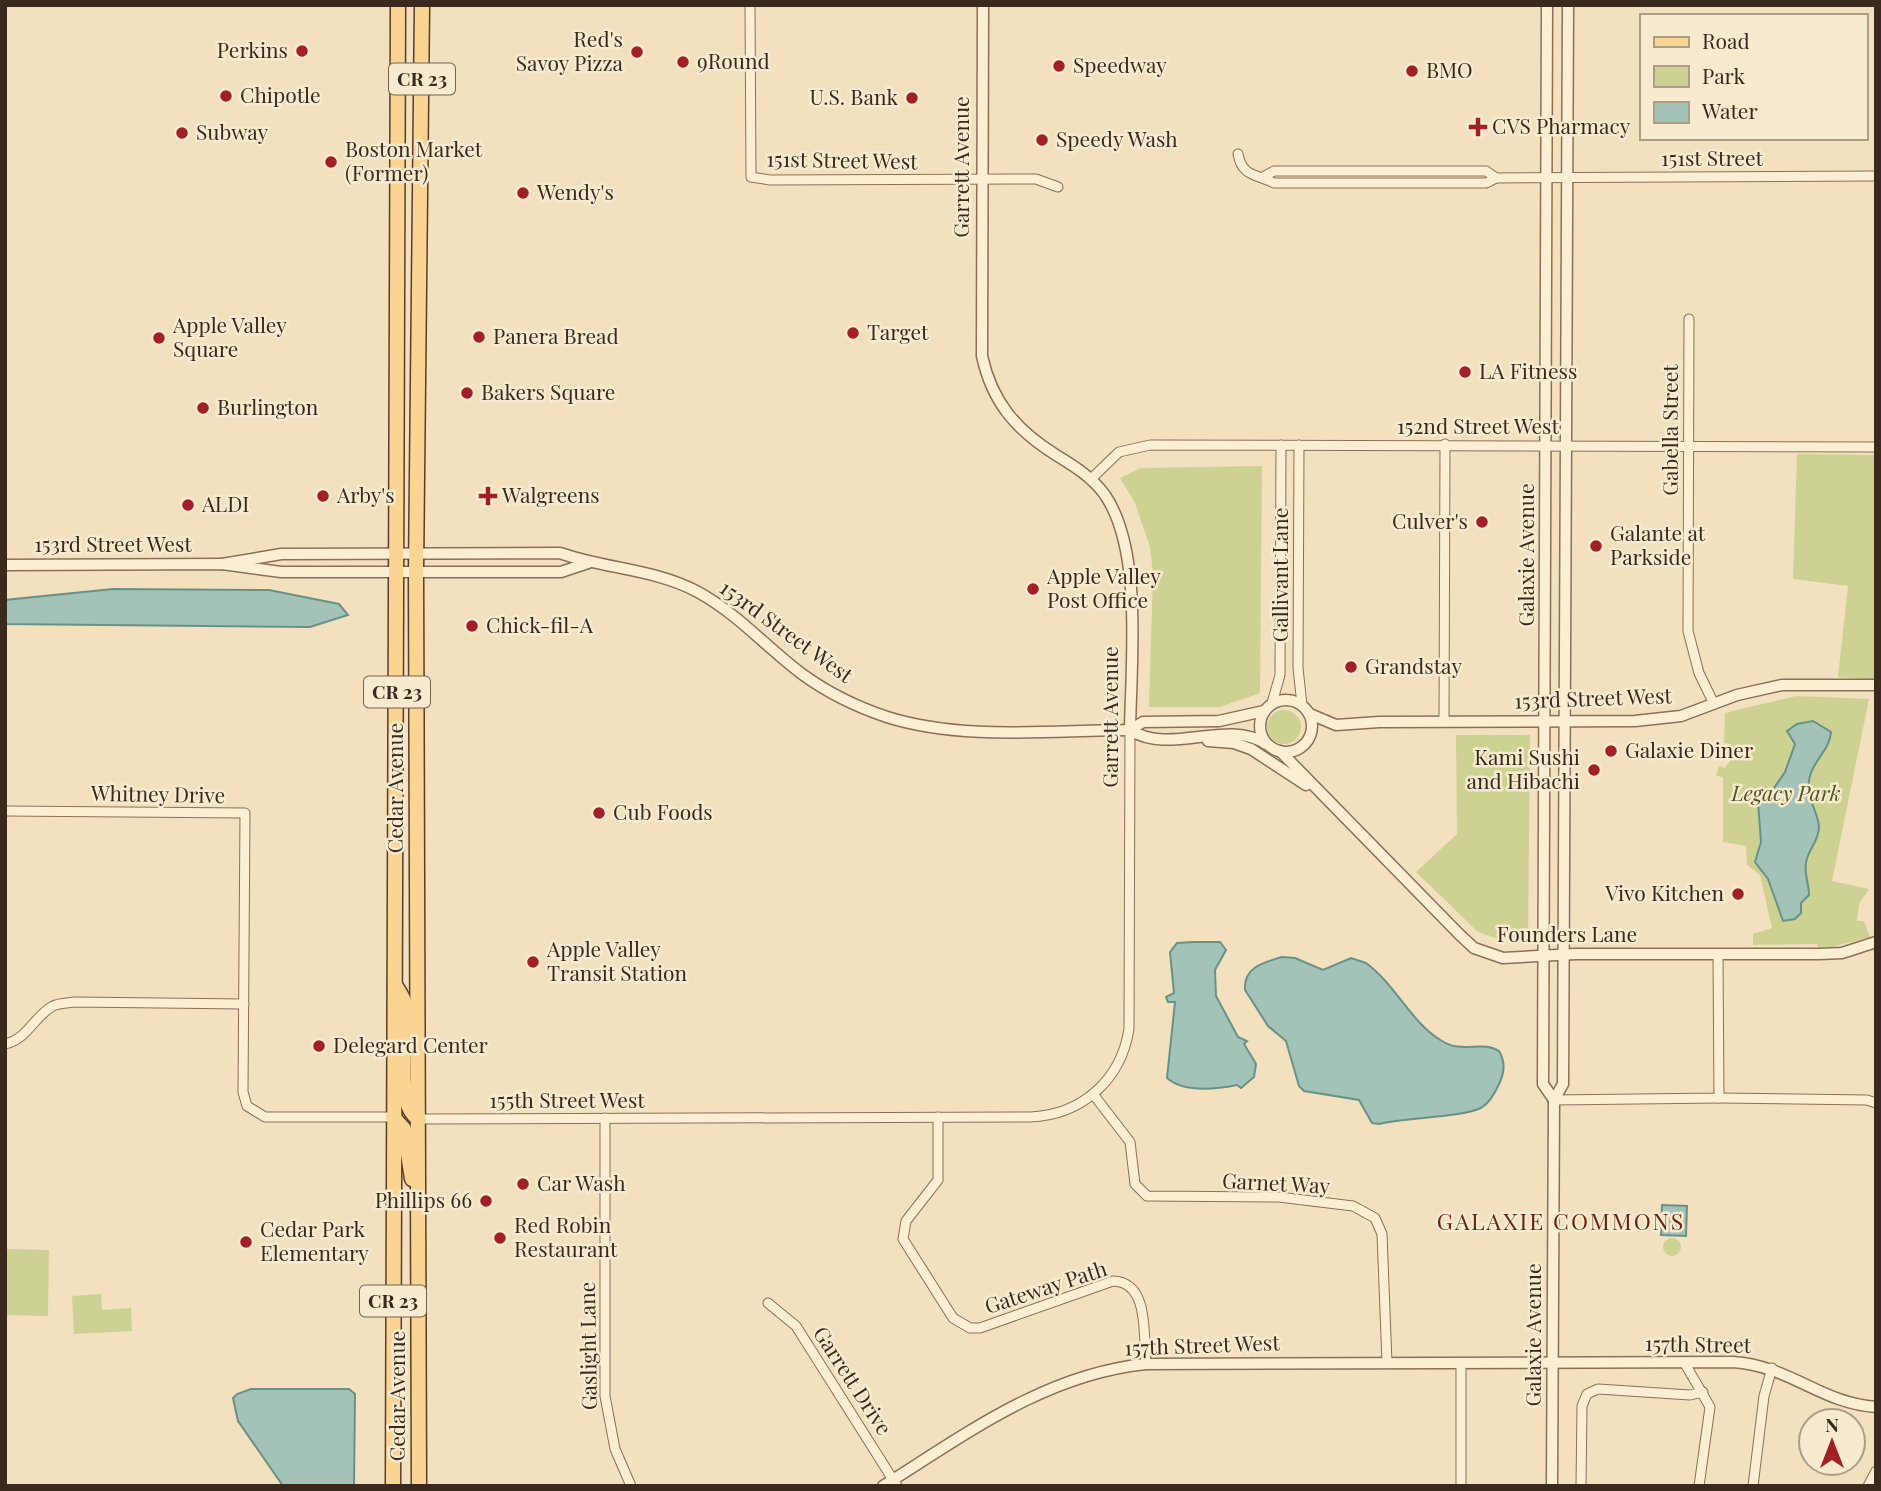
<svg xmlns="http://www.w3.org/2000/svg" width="1881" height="1491" viewBox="0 0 1881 1491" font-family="'Playfair Display',serif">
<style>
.green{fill:#cdd192}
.water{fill:#a3c3b8;stroke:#699286;stroke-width:2}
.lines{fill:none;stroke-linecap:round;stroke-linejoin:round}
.minor-casing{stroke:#8c7056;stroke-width:11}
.tertiary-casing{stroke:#8c7056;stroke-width:13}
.primary-casing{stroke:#593e2a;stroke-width:17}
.minor{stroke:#fceed3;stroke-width:9}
.tertiary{stroke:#fceed3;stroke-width:10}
.primary{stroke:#f9d493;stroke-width:14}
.poi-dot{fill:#a12028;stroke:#f8eacf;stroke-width:2.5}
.labels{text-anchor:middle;stroke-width:5;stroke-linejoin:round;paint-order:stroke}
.shield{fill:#f8eacf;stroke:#736352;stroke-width:2}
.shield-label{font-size:19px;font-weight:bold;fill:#3a291c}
.poi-label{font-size:21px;fill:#3a291c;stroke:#f8eacf;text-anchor:start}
.street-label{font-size:21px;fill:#3a291c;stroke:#f8eacf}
.park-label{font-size:21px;font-style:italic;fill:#4d5920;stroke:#f8eacf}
.neighbourhood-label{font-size:23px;letter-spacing:2px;fill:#6b2417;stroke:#f8eacf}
</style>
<rect width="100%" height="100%" fill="#f2e0bf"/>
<!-- green -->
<g class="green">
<path d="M 1797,454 L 1876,455 L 1876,680 L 1838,677 L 1848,586 L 1793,579 Z"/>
<path d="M 1262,466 L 1260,693 L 1220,707 L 1149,707 L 1153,573 L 1150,547 L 1135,503 L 1120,478 L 1141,468 Z"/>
<path d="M 1796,696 L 1869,699 L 1832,881 L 1869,889 L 1859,904 L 1857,921 L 1864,921 L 1870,937 L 1832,947 L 1818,948 L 1817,944 L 1753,945 L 1753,934 L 1772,928 L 1760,875 L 1747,865 L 1746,846 L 1723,842 L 1723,777 L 1716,776 L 1719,766 L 1725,768 L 1730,761 L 1731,744 L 1724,743 L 1725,713 Z"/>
<circle cx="1284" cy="727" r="17"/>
<path d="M 1456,735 L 1530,735 L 1528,940 L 1501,940 L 1478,932 L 1416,872 L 1457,834 Z"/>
<circle cx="1672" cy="1247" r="9"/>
<path d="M 5,1249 L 49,1250 L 48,1316 L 5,1315 Z"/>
<path d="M 101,1294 L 102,1310 L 131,1308 L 132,1331 L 74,1334 L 72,1296 Z"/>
</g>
<!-- water -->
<g class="water">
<path d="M 113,589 L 269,590 L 339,604 L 348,615 L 310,627 L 5,624 L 5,600 Z"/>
<path d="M 1813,721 L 1831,732 C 1830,749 1814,760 1810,776 C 1804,798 1819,811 1819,828 C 1818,843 1808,849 1806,863 C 1804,873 1809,884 1809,895 L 1801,903 L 1801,913 L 1795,919 L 1783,921 L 1768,879 L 1755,862 L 1761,842 L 1758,802 L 1774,788 L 1785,772 L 1795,744 L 1787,731 L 1797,724 Z"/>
<path d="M 1194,942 L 1220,942 L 1226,950 L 1215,970 L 1216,996 L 1238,1037 L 1247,1041 L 1244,1044 L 1256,1064 L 1254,1077 L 1241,1088 L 1237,1085 C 1217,1089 1184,1093 1167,1078 L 1175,1002 L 1168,1002 L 1166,997 L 1174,993 L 1170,952 L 1177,943 Z"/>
<path d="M 1282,957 L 1295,958 L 1323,970 L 1351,958 L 1366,963 C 1396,985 1411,1023 1442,1041 C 1462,1054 1482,1040 1499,1051 C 1505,1061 1505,1071 1500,1082 C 1496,1091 1490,1103 1481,1108 C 1459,1118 1408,1117 1379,1124 L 1372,1123 L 1359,1100 L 1304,1091 L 1299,1086 L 1286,1041 L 1268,1026 L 1245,990 C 1243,967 1265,962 1282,957 Z"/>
<path d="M 1662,1205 L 1687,1206 L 1686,1236 L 1661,1235 Z"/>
<path d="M 349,1389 L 355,1394 L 354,1486 L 283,1486 L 238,1421 L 233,1398 L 237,1394 L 251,1389 Z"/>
</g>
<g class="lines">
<!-- minor casing -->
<g class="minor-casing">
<g id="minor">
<path d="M 750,5 L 751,177 L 770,180 L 1036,179 L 1058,187"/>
<path d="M 1238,154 C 1242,177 1257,174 1274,183 L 1486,183 L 1496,178 L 1876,176"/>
<path d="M 1263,177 L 1274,171 L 1486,171 L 1496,178"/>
<path d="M 1689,319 L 1688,631 L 1699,673 L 1714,704"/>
<path d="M 1299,445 L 1298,668 L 1302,705"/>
<path d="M 1091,479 L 1119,452 L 1150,445 L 1876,447"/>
<path d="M 1272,703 L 1280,675 L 1281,445"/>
<path d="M 1444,721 L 1445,444"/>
<path d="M 5,811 L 245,813 L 243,1092 L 247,1106 L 265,1117 L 393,1117"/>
<path d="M 5,1044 C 28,1039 34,1016 53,1006 C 58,1003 69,1003 75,1002 L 244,1004"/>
<path d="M 1093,1094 L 1130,1142 L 1135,1184 L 1147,1196 L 1279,1197 L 1353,1206 L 1375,1218 L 1382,1234 L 1387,1363"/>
<path d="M 1719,1098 L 1867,1100 L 1876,1103"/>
<path d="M 1554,1100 L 1719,1098 L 1718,955"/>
<path d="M 938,1117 L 938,1180 L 906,1221 L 903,1239 L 953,1318 L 970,1328 L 980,1328 L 1113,1281 C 1150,1282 1143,1336 1146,1364"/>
<path d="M 605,1118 L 605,1396 L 615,1449 L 631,1486"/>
<path d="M 419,1119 L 1030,1117 C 1082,1115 1121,1080 1129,1029 L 1130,730"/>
<path d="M 768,1303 L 796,1326 L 897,1486"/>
<path d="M 1684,1362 L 1710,1407 L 1699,1486"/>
<path d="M 1461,1363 L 1461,1486"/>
<path d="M 1581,1486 L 1582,1406 L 1587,1394 L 1598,1389 L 1690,1395 L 1703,1392"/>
<path d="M 1753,1486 L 1764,1396 L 1772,1368"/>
<path d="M 1868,1486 L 1876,1471"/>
</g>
</g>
<!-- tertiary casing -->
<g class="tertiary-casing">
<g id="tertiary">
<path d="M 983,5 L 982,356 C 992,402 1016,430 1056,455 C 1074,466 1092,477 1105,495 C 1143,551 1131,662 1130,730"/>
<path d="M 1547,5 L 1543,1084 L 1554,1100"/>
<path d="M 222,564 L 281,554 L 560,553 C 606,569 655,569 698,592 C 738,614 766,647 802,674 C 828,693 857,707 887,717 C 963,741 1052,730 1130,730 L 1143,722 L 1219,721 L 1264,711"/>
<path d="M 5,565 L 222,564 L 281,572 L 561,572 L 588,563"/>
<circle cx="1286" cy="726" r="26"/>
<path d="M 1310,714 L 1336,725 L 1379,722 L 1635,721 L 1681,716 L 1737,695 L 1782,685 L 1876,685"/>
<path d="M 1130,730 C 1171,756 1226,718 1266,744"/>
<path d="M 1208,741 L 1234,743 L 1251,749 L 1306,785"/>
<path d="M 1280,751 L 1460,935 L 1474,948 L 1503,958 L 1575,954 L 1819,954 L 1842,953 L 1876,942"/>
<path d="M 883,1486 C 966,1434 1046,1374 1146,1364 L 1733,1362 C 1791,1366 1820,1403 1876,1407"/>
<path d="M 1552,1486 L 1554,1100 L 1563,1084 L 1568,5"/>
</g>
</g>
<!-- primary casing -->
<g class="primary-casing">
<g id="primary">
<path d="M 395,985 C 399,991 404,998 405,1005 C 408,1031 393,1106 419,1119"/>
<path d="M 393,1117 L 404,1129 L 412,1179"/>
<path d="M 393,1486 L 398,5"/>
<path d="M 419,1486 L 416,572 L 422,5"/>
</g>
</g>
<!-- minor -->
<use href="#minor" class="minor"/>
<!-- tertiary -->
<use href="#tertiary" class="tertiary"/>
<!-- primary -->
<use href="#primary" class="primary"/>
</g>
<!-- markers -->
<g class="poi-dot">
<circle cx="302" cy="51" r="7"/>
<circle cx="637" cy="52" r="7"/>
<circle cx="683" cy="62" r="7"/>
<circle cx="1059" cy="66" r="7"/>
<circle cx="1412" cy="71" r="7"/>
<circle cx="226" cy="96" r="7"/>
<circle cx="912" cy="98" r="7"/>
<path d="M1474.5 116.5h7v7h7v7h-7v7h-7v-7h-7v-7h7z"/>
<circle cx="182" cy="133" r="7"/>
<circle cx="1042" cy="140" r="7"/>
<circle cx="331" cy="162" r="7"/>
<circle cx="523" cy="193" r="7"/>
<circle cx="853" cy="333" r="7"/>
<circle cx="479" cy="337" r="7"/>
<circle cx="159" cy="338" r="7"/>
<circle cx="1465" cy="372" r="7"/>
<circle cx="467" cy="393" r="7"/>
<circle cx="203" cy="408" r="7"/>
<circle cx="323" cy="496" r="7"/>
<path d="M484.5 485.5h7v7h7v7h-7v7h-7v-7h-7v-7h7z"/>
<circle cx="188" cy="505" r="7"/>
<circle cx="1482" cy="522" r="7"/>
<circle cx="1596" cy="546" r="7"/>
<circle cx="1033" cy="589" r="7"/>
<circle cx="472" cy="626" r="7"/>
<circle cx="1351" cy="667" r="7"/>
<circle cx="1611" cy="751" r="7"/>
<circle cx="1594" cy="770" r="7"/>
<circle cx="599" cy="813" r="7"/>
<circle cx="1738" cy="894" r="7"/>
<circle cx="533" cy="962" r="7"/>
<circle cx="319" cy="1046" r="7"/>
<circle cx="523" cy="1184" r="7"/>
<circle cx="486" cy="1201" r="7"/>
<circle cx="500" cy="1238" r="7"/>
<circle cx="246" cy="1242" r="7"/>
</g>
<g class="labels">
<!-- shield labels -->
<g class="shield">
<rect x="389" y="63.5" width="66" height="31" rx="5"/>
<rect x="364" y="676.5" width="66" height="31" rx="5"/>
<rect x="360" y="1285.5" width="66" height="31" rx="5"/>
</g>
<g class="shield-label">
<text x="422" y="86">CR 23</text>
<text x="397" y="699">CR 23</text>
<text x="393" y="1308">CR 23</text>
</g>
<!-- poi labels -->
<g class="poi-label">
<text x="623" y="47" text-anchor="end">Red's<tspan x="623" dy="24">Savoy Pizza</tspan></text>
<text x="288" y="58" text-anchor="end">Perkins</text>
<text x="697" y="69">9Round</text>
<text x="1073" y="73">Speedway</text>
<text x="1426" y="78">BMO</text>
<text x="240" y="103">Chipotle</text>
<text x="898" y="105" text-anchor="end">U.S. Bank</text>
<text x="1492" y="134">CVS Pharmacy</text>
<text x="196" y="140">Subway</text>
<text x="1056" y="147">Speedy Wash</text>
<text x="345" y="157">Boston Market<tspan x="345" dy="24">(Former)</tspan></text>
<text x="537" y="200">Wendy's</text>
<text x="173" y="333">Apple Valley<tspan x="173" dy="24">Square</tspan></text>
<text x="867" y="340">Target</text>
<text x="493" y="344">Panera Bread</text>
<text x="1479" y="379">LA Fitness</text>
<text x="481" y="400">Bakers Square</text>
<text x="217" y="415">Burlington</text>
<text x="337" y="503">Arby's</text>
<text x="502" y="503">Walgreens</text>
<text x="202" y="512">ALDI</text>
<text x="1468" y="529" text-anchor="end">Culver's</text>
<text x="1610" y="541">Galante at<tspan x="1610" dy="24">Parkside</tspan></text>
<text x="1047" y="584">Apple Valley<tspan x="1047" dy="24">Post Office</tspan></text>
<text x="486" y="633">Chick-fil-A</text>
<text x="1365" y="674">Grandstay</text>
<text x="1625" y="758">Galaxie Diner</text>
<text x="1580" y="765" text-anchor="end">Kami Sushi<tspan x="1580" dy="24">and Hibachi</tspan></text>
<text x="613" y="820">Cub Foods</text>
<text x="1724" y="901" text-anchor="end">Vivo Kitchen</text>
<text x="547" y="957">Apple Valley<tspan x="547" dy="24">Transit Station</tspan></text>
<text x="333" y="1053">Delegard Center</text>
<text x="537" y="1191">Car Wash</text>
<text x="472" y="1208" text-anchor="end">Phillips 66</text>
<text x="514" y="1233">Red Robin<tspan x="514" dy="24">Restaurant</tspan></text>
<text x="260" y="1237">Cedar Park<tspan x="260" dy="24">Elementary</tspan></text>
</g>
<!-- street labels -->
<g class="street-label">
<text x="1712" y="166">151st Street</text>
<text transform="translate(842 161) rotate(1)" y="7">151st Street West</text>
<text transform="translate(962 167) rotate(-90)" y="7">Garrett Avenue</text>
<text x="1478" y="434">152nd Street West</text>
<text transform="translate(1671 430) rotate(-90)" y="7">Gabella Street</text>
<text x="113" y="552">153rd Street West</text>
<text transform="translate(1527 555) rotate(-90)" y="7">Galaxie Avenue</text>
<text transform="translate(1281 575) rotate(-90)" y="7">Gallivant Lane</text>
<text transform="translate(786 632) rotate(36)" y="7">153rd Street West</text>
<text transform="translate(1593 699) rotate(-2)" y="7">153rd Street West</text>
<text transform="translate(1111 717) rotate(-90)" y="7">Garrett Avenue</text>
<text transform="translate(396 788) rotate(-90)" y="7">Cedar Avenue</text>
<text transform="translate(158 795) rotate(1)" y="7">Whitney Drive</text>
<text x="1567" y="942">Founders Lane</text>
<text x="567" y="1108">155th Street West</text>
<text transform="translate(1276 1184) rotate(3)" y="7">Garnet Way</text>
<text transform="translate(1046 1288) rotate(-18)" y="7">Gateway Path</text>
<text transform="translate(1534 1335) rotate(-90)" y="7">Galaxie Avenue</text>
<text transform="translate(1698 1345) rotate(1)" y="7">157th Street</text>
<text transform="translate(589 1346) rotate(-91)" y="7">Gaslight Lane</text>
<text transform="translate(1202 1346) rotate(-2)" y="7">157th Street West</text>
<text transform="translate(852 1381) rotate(57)" y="7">Garrett Drive</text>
<text transform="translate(398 1396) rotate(-90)" y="7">Cedar Avenue</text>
</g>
<!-- park labels -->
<g class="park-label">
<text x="1786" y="801">Legacy Park</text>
</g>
<!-- neighbourhood labels -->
<g class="neighbourhood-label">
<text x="1561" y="1230">GALAXIE COMMONS</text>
</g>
</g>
<!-- border -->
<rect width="1881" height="1491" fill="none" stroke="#3a291c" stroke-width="14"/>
<!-- legend -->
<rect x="1640" y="14" width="228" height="126" fill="#f8eacf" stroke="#ac9d87" stroke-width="2"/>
<rect x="1654" y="37" width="35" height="10" fill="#f9d493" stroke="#ac9d87" stroke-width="2"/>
<text x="1702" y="49" font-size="21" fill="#3a291c">Road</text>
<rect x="1654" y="66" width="35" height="21" fill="#cdd192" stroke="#ac9d87" stroke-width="2"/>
<text x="1702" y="84" font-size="21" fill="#3a291c">Park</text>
<rect x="1654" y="102" width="35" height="21" fill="#a3c3b8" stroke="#ac9d87" stroke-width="2"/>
<text x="1702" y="119" font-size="21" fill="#3a291c">Water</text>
<!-- north arrow -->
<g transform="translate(1832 1442)"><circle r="33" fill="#f8eacf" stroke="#ac9d87" stroke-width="2"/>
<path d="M0-5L12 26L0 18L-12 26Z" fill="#a12028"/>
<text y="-10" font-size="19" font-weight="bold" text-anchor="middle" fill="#3a291c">N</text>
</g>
</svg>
